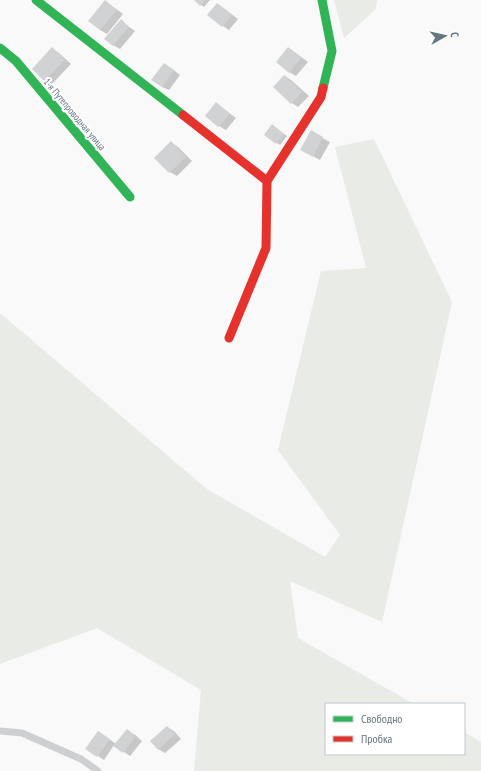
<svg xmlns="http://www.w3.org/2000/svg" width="481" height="771" viewBox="0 0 481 771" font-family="'PT Sans Narrow',sans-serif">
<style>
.green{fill:#e8ebe6}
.shadow{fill:#0003}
.building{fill:#d0d2d3}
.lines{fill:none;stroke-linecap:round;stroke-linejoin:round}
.lane{stroke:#cecfd0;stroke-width:7}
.fast{stroke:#30b455;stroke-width:9}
.jam{stroke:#e5322d;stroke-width:9}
.labels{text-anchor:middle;stroke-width:4;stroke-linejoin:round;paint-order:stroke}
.street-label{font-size:10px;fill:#657683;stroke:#fff}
</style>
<rect width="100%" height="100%" fill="#f9f9f9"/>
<!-- green -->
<g class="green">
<path d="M 334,0 L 377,0 L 376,9 L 344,38 Z"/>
<path d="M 374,139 L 452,302 L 382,622 L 290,581 L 298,638 L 414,704 L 326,704 L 326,754 L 464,754 L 464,732 L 481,742 L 481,771 L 194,771 L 201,690 L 97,628 L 0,664 L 0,313 L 207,489 L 325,557 L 340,535 L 278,450 L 321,271 L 366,268 L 335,147 Z"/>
</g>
<!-- shadow -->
<g class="shadow">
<path d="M 195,0 L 210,0 L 204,7 Z"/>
<path d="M 105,1 L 123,14 L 107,34 L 100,30 Z"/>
<path d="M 218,4 L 238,19 L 229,30 L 223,26 Z"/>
<path d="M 121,21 L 135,31 L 120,49 L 113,45 Z"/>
<path d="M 289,48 L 308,62 L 296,76 L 289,72 Z"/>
<path d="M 53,49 L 59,53 L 71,64 L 52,84 L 45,80 L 33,69 Z"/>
<path d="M 171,68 L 180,75 L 169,90 L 162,87 Z"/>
<path d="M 285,76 L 291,80 L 309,96 L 298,107 L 292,103 Z"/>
<path d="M 216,103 L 236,118 L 226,130 L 219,126 Z"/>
<path d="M 276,128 L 287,136 L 280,145 L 277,143 Z"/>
<path d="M 311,132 L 330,142 L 320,160 L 302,150 Z"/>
<path d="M 172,143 L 178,147 L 192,161 L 177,176 L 170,172 L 156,158 Z"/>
<path d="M 167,727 L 174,731 L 181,739 L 165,753 L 158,749 Z"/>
<path d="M 134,734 L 142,741 L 130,756 L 114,745 L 104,760 L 98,756 L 105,736 L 116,744 Z"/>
</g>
<!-- building -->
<g class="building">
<path d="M 105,0 L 117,10 L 100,30 L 88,21 Z"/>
<path d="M 194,0 L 206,0 L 200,6 Z"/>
<path d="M 217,3 L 232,15 L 222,27 L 207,15 Z"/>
<path d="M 121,19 L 129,27 L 113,46 L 104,39 Z"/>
<path d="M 52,47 L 65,60 L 44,81 L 32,69 Z"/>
<path d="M 288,47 L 301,58 L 289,73 L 276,62 Z"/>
<path d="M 164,63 L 174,70 L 162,87 L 151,80 Z"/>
<path d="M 284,75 L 302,92 L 291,104 L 273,87 Z"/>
<path d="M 216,102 L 230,114 L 218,127 L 205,116 Z"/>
<path d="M 272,124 L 284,134 L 276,144 L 264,135 Z"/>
<path d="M 311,130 L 323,137 L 313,157 L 300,150 Z"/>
<path d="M 171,141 L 186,157 L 169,173 L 154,158 Z"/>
<path d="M 167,726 L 175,734 L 158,750 L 150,741 Z"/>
<path d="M 127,729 L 136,736 L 123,753 L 113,746 Z"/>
<path d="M 98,731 L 110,739 L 97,757 L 85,749 Z"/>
</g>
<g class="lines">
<!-- lane -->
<path class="lane" d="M 0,731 L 22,733 L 81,759 L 98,771"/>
<!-- fast -->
<g class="fast">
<path d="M 36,0 L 183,115"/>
<path d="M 322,0 L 332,51 L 323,88"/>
<path d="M 0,48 L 16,61 L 130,197"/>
</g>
<!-- jam -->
<g class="jam">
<path d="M 183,115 L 267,181"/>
<path d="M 229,338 L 266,248 L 267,181 L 321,97 L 323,88"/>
</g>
</g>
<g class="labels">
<!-- street labels -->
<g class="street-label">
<text transform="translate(75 114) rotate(50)" y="4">1-я Путепроводная улица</text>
</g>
</g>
<!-- legend -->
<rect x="325" y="703" width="140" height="52" fill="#ffffff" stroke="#c1c8cd"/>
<rect x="333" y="716" width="20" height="6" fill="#30b455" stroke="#c1c8cd"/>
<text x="361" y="723" font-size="12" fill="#657683">Свободно</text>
<rect x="333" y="736" width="20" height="6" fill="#e5322d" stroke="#c1c8cd"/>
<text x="361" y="743" font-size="12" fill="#657683">Пробка</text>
<!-- north arrow -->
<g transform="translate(445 36) rotate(82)" stroke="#ffffff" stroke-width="3" paint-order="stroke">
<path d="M0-3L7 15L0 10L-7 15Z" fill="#657683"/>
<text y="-6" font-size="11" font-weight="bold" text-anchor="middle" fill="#657683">С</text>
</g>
</svg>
